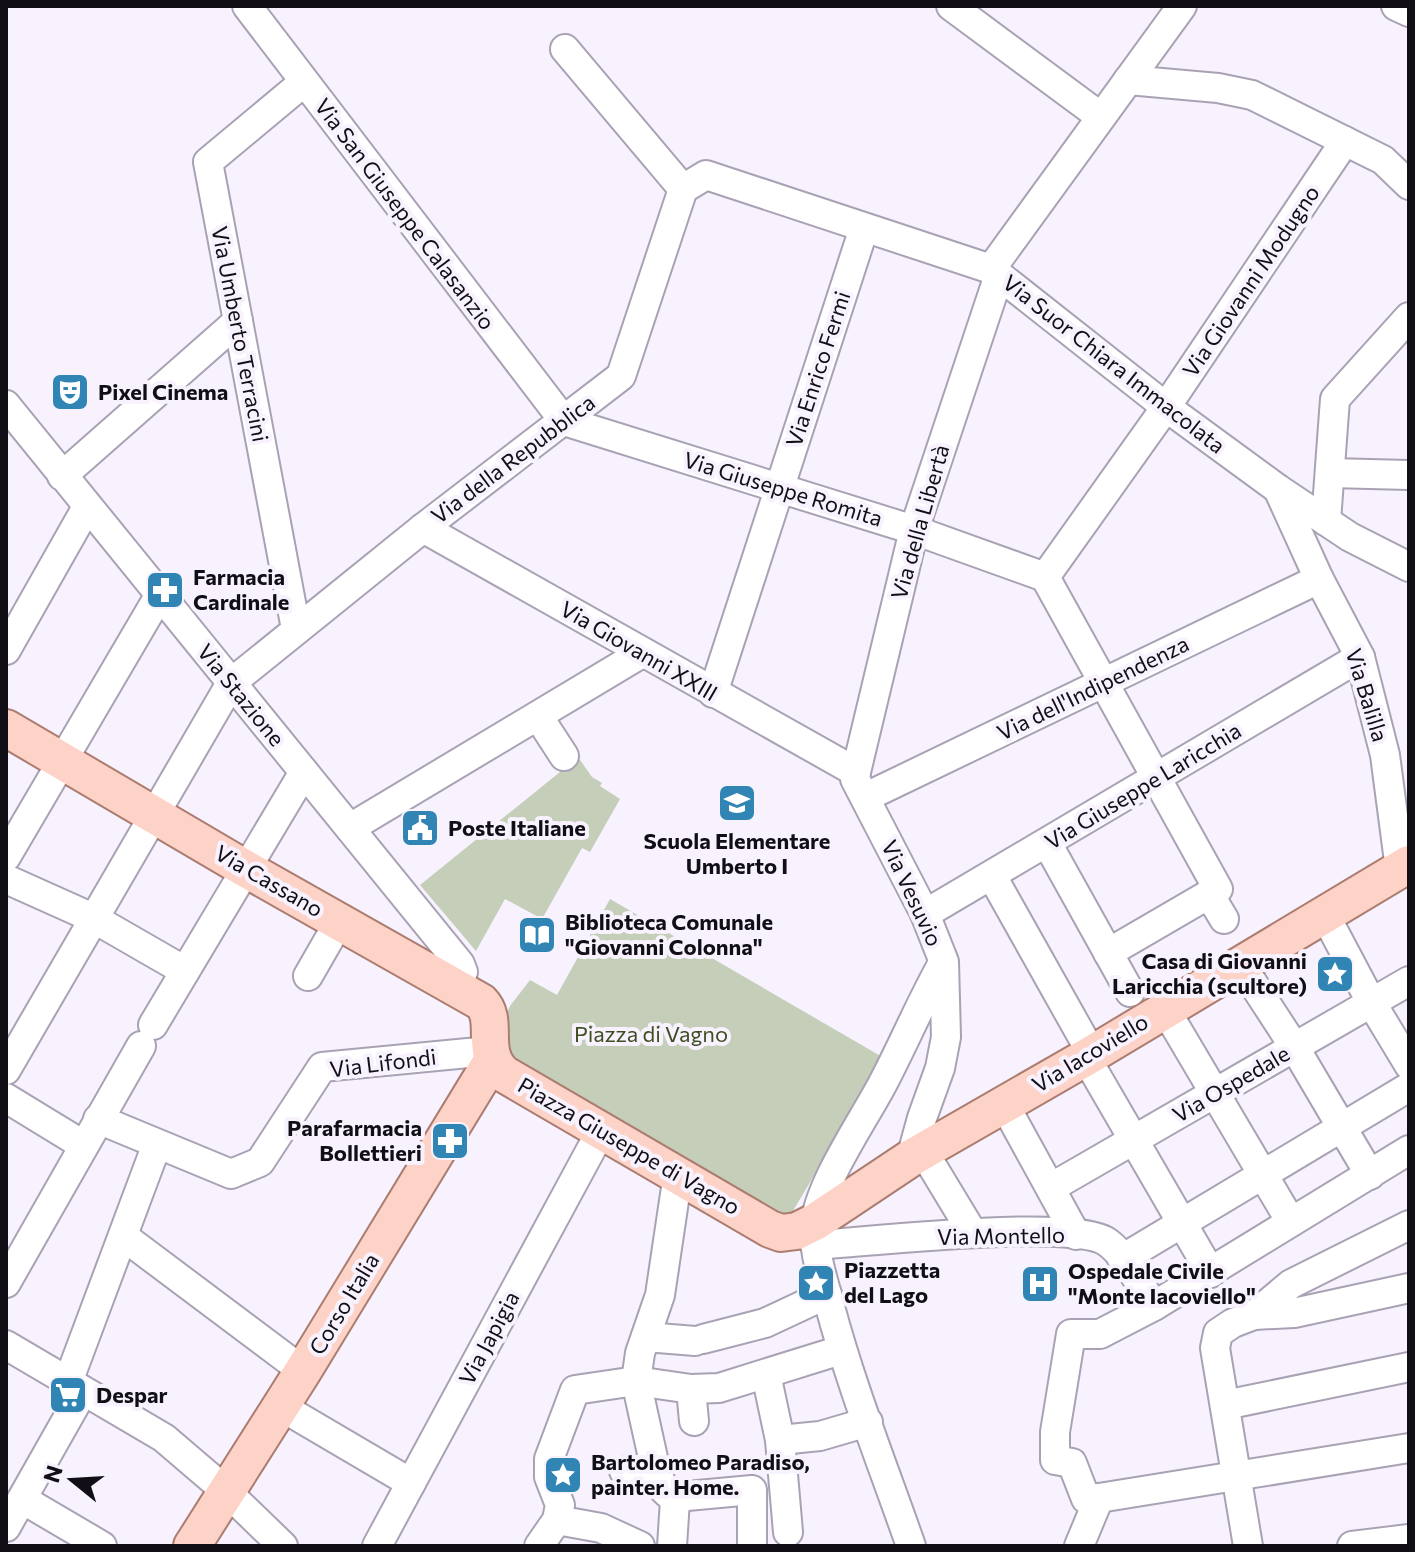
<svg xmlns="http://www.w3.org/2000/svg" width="1415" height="1552" viewBox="0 0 1415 1552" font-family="Commissioner,sans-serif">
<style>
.green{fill:#c5ceb8}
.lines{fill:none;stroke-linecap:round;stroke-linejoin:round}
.minor-casing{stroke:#a9a2b4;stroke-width:32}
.major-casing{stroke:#ab7c70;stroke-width:40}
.minor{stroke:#fff;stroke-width:28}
.major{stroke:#fed3c7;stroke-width:36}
.labels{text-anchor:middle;stroke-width:8;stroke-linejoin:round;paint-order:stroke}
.street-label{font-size:22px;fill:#110f15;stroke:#f7f2fe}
.poi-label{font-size:22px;font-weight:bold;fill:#110f15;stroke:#f7f2fe;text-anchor:start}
.park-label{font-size:22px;fill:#3f4f21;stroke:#f7f2fe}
</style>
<rect width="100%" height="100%" fill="#f7f2fe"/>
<!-- green -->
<g class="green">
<path d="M 573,750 L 592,777 L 602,783 L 600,786 L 620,799 L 590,852 L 582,848 L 542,919 L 505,899 L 476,951 L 420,885 L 560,772 L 555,762 Z"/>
<path d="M 610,899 L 884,1058 L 787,1221 L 501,1059 L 495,1037 L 510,1006 L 530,980 L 557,995 Z"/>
</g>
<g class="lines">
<!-- minor casing -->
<g class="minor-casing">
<g id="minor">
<path d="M 247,6 L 564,421"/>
<path d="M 951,6 L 1101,117"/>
<path d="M 1396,6 L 1409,12"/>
<path d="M 565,49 L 683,189"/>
<path d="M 1128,80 L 1218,88 L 1252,95 L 1383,160 L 1409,185"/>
<path d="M 991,269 L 1182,6"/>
<path d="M 6,405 L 460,964 L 463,972 L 455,987"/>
<path d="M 564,421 L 914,530 L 1045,577"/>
<path d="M 1330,473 L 1409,475"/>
<path d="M 62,476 L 238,321"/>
<path d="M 1278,489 L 1319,579 L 1360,657 L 1385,755 L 1400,869"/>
<path d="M 1326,521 L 1335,399 L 1409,317"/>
<path d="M 423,528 L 856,772"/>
<path d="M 1045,577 L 1166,407 L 1345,141"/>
<path d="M 1045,577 L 1218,889 L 1108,953"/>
<path d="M 296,629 L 208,162 L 304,82"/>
<path d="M 6,650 L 87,507"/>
<path d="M 713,693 L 864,228"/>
<path d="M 538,716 L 564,756"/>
<path d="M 866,797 L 1319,579"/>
<path d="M 350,828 L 642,653"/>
<path d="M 1047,843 L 1130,992"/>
<path d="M 6,857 L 159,596"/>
<path d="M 992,876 L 1092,1054"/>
<path d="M 6,879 L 93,918 L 185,971"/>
<path d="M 1209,894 L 1224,919"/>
<path d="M 925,914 L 1360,657"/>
<path d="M 1325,915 L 1371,1002 L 1409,1065"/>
<path d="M 1241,965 L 1295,1048 L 1370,1175"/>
<path d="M 308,976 L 339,922"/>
<path d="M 1165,1009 L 1291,1222"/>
<path d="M 153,1025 L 304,772"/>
<path d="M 1085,1056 L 1211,1273"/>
<path d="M 6,1070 L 231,683 L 423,528 L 621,376 L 683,189 L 706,175 L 991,269 L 1166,407 L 1278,489 L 1350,537 L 1409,567"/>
<path d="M 6,1098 L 83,1145"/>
<path d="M 1004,1104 L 1076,1235"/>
<path d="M 98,1119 L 231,1174 L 260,1162 L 322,1067 L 489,1051"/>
<path d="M 923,1151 L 972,1232"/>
<path d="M 911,1158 L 922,1118 L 940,1068 L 946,1037 L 944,962 L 925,914 L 855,779 L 856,772 L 914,530 L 999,275"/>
<path d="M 1052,1187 L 1409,981"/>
<path d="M 123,1236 L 303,1371"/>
<path d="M 815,1245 C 866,1242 1073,1218 1107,1242 C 1127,1256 1140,1286 1154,1306"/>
<path d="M 1122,1259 L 1409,1087"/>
<path d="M 6,1283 L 141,1046"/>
<path d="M 1254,1315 L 1294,1313 L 1409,1288"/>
<path d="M 646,1337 L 695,1341"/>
<path d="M 703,1339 L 765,1323 L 827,1294"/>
<path d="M 6,1345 L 164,1438 L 226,1491 L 283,1546"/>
<path d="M 766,1374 L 780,1440 L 788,1532"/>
<path d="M 68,1382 L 157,1144"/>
<path d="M 691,1389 L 694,1421"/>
<path d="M 1225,1405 L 1409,1367"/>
<path d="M 280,1406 L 411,1483"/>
<path d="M 780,1440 L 820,1436 L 868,1422"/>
<path d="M 624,1471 L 655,1467"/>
<path d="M 1099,1498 L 1409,1448"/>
<path d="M 22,1499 L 102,1546"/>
<path d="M 675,1500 L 687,1496 L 752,1490 L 752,1546"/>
<path d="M 557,1520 L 601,1528 L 640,1546"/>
<path d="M 6,1527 L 83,1391"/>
<path d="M 377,1546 L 601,1131"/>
<path d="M 539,1546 L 557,1520 L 560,1505 L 549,1477 L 549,1459 L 575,1390 L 636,1381 L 691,1389 L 719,1388 L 841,1350"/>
<path d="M 672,1546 L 675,1500 L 664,1490 L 655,1467 L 636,1381 L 640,1353 L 660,1295 L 678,1174"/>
<path d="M 911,1546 C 883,1466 851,1386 829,1303 C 823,1278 813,1252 815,1225 C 819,1184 863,1121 883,1083 C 904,1043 921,1002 943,963"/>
<path d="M 1079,1546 L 1099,1498 L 1086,1499 L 1072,1463 L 1055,1460 L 1055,1432 L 1071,1334 L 1100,1334 L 1154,1306 L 1409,1150"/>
<path d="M 1248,1546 L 1215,1348 L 1218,1333 L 1233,1323 L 1254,1315 L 1291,1284 L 1409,1225"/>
<path d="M 1352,1546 L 1409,1539"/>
</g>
</g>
<!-- major casing -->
<g class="major-casing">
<g id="major">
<path d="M 6,728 L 246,869 L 481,1002 C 500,1021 478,1051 504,1074 L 770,1229 L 781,1233 L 797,1231 L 815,1222 L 911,1158 L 1092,1054 L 1409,864"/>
<path d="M 192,1546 L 303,1371 L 493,1059"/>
</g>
</g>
<!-- minor -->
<use href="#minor" class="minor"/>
<!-- major -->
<use href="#major" class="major"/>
</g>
<!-- icons -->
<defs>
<g id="theatre-square" transform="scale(2)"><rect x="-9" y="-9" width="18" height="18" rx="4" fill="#3085b4" stroke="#f7f2fe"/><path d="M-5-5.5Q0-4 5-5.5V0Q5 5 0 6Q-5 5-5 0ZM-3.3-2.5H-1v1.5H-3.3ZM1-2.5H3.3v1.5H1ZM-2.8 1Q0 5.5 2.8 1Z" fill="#fff"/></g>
<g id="pharmacy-square" transform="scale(2)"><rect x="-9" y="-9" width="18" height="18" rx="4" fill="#3085b4" stroke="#f7f2fe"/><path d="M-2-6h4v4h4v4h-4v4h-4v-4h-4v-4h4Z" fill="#fff"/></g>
<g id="school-square" transform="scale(2)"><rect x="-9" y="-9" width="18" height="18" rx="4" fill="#3085b4" stroke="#f7f2fe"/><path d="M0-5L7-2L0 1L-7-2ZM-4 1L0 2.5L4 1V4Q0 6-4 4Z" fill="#fff"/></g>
<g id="civic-square" transform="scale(2)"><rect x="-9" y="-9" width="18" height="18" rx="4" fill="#3085b4" stroke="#f7f2fe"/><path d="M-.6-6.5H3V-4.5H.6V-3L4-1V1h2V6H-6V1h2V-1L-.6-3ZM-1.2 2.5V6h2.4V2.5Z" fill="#fff"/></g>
<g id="library-square" transform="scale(2)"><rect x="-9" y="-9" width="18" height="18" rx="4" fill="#3085b4" stroke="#f7f2fe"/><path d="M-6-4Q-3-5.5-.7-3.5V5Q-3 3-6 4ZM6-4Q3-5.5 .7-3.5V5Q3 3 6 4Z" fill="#fff"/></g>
<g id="sight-square" transform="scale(2)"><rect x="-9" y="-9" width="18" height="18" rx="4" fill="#3085b4" stroke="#f7f2fe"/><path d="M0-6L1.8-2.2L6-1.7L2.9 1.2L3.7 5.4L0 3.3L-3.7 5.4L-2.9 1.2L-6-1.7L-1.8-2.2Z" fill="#fff"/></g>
<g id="hospital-square" transform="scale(2)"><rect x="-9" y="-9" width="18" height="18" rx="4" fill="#3085b4" stroke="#f7f2fe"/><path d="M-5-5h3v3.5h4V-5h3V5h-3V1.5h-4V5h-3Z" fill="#fff"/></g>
<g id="supermarket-square" transform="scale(2)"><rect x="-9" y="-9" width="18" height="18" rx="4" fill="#3085b4" stroke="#f7f2fe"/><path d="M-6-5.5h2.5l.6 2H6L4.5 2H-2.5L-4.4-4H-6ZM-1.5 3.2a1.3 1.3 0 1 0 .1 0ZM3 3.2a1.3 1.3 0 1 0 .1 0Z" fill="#fff"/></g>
</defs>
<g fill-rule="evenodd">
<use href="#theatre-square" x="70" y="392"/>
<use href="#pharmacy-square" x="165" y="590"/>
<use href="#school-square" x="737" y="803"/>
<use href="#civic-square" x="420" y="828"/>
<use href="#library-square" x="537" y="935"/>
<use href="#sight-square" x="1335" y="974"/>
<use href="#pharmacy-square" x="450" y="1141"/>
<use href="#sight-square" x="816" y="1283"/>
<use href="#hospital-square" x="1040" y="1284"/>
<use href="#supermarket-square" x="68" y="1395"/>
<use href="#sight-square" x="563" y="1475"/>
</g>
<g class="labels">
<!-- street labels -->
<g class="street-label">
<text transform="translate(405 214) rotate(53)" y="8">Via San Giuseppe Calasanzio</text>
<text transform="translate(1251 281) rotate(-56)" y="8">Via Giovanni Modugno</text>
<text transform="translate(240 334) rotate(79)" y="8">Via Umberto Terracini</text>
<text transform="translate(1114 364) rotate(38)" y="8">Via Suor Chiara Immacolata</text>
<text transform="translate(818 369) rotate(-72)" y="8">Via Enrico Fermi</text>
<text transform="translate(513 459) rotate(-37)" y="8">Via della Repubblica</text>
<text transform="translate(783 489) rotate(17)" y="8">Via Giuseppe Romita</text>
<text transform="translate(920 522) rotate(-74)" y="8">Via della Libertà</text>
<text transform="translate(639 651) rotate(30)" y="8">Via Giovanni XXIII</text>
<text transform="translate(1093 688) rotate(-26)" y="8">Via dell'Indipendenza</text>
<text transform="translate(241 695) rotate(51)" y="8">Via Stazione</text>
<text transform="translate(1367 695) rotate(73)" y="8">Via Balilla</text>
<text transform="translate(1143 786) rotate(-31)" y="8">Via Giuseppe Laricchia</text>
<text transform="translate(269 881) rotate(30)" y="8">Via Cassano</text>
<text transform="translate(912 893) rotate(65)" y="8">Via Vesuvio</text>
<text transform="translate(1090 1053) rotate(-31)" y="8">Via Iacoviello</text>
<text transform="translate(383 1063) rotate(-7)" y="8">Via Lifondi</text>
<text transform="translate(1231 1084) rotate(-30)" y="8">Via Ospedale</text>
<text transform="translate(629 1146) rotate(30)" y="8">Piazza Giuseppe di Vagno</text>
<text transform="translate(1001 1236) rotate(-1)" y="8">Via Montello</text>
<text transform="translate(344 1304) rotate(-59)" y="8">Corso Italia</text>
<text transform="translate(489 1338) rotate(-62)" y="8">Via Japigia</text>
</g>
<!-- poi labels -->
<g class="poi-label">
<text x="98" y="400">Pixel Cinema</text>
<text x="193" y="585">Farmacia<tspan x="193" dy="25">Cardinale</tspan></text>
<text x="448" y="836">Poste Italiane</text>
<text x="737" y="849" text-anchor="middle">Scuola Elementare<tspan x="737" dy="25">Umberto I</tspan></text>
<text x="565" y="930">Biblioteca Comunale<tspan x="565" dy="25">"Giovanni Colonna"</tspan></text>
<text x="1307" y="969" text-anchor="end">Casa di Giovanni<tspan x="1307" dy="25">Laricchia (scultore)</tspan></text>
<text x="422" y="1136" text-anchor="end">Parafarmacia<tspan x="422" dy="25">Bollettieri</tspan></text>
<text x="844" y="1278">Piazzetta<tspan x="844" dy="25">del Lago</tspan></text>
<text x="1068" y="1279">Ospedale Civile<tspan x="1068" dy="25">"Monte Iacoviello"</tspan></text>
<text x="96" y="1403">Despar</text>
<text x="591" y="1470">Bartolomeo Paradiso,<tspan x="591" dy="25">painter. Home.</tspan></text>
</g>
<!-- park labels -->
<g class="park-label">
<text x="651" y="1042">Piazza di Vagno</text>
</g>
</g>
<!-- border -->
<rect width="1415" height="1552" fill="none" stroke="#110f15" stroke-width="16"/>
<!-- north arrow -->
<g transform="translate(72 1480) rotate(288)" stroke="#f7f2fe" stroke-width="6" paint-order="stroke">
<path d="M0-6L14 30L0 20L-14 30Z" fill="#110f15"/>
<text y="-12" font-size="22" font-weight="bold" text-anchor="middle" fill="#110f15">N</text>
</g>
</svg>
